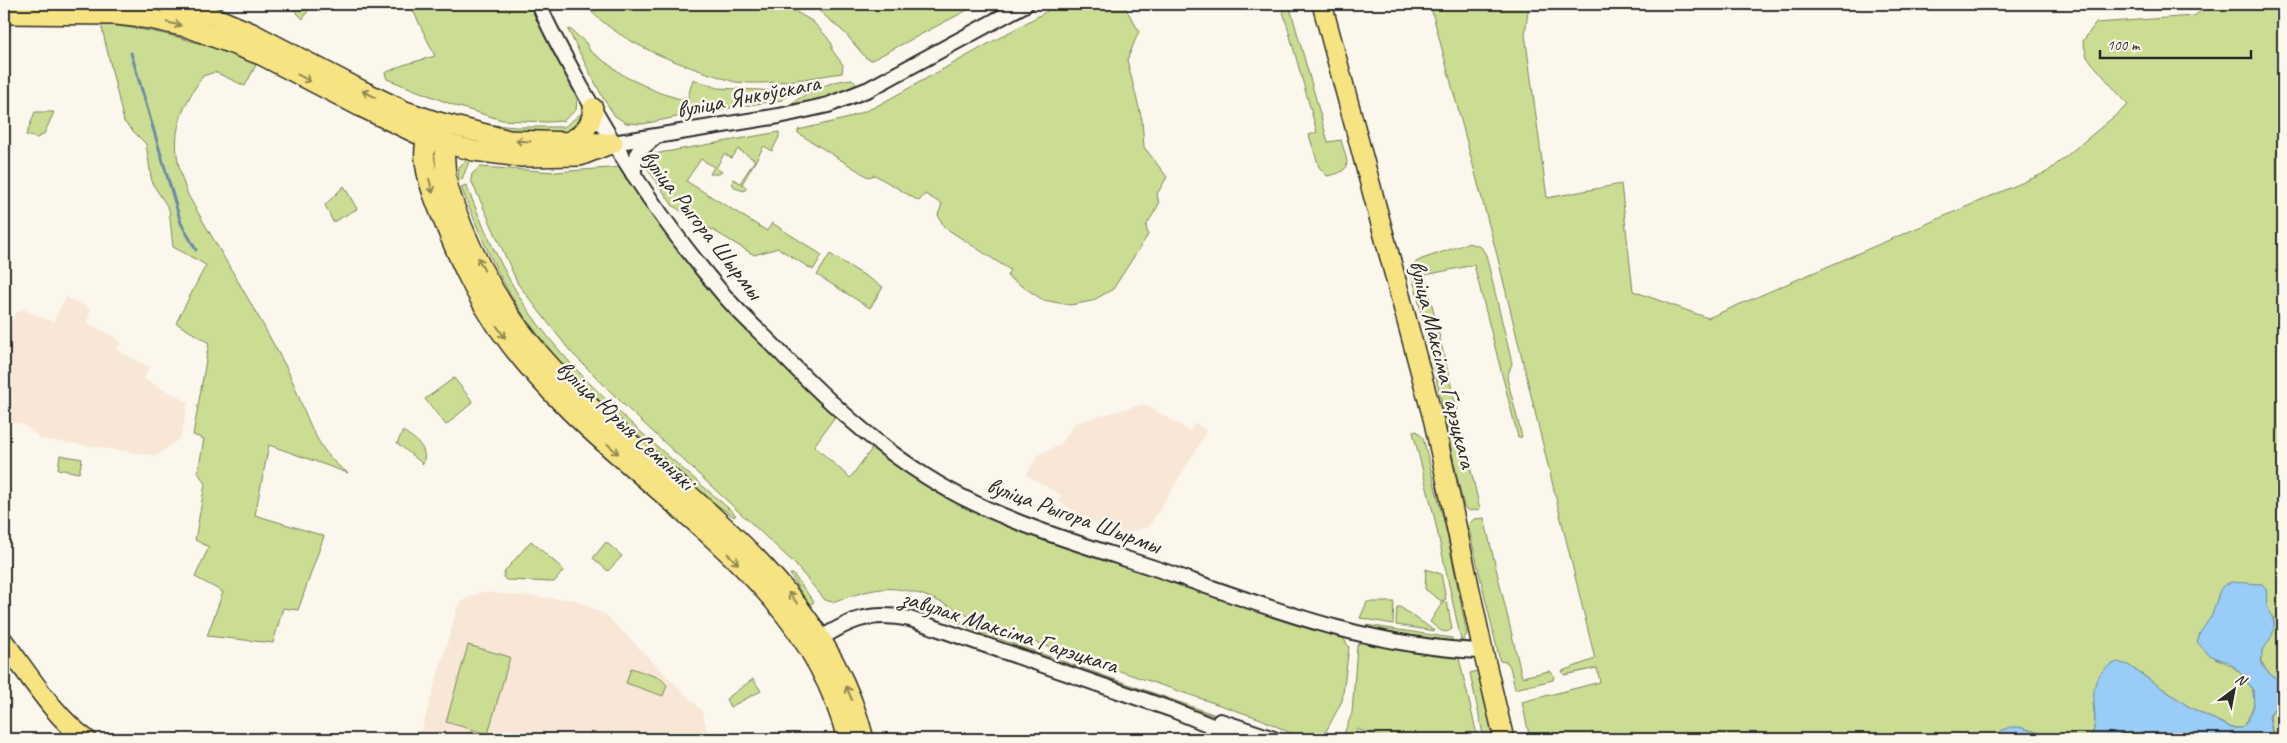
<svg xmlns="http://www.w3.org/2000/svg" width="2287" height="743" viewBox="0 0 2287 743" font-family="Caveat,sans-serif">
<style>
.built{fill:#f8e7d6}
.green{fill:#cbdd92;stroke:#7b845e}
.water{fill:#99ccf6;stroke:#6d8ca5}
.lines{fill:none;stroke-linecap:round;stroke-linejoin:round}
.stream{stroke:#6d8ca5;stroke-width:3}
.minor-casing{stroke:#2b2b2b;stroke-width:18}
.major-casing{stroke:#2b2b2b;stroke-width:22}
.minor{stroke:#fbf7ec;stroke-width:14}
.major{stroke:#f6e381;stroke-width:19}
.oneway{stroke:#908756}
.labels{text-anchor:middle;stroke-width:5;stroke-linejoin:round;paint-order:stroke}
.street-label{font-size:24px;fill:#2b2b2b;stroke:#fbf7ec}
</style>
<rect width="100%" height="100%" fill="#fbf7ec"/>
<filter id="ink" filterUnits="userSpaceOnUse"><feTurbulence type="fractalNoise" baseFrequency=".02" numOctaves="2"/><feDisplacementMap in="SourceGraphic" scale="10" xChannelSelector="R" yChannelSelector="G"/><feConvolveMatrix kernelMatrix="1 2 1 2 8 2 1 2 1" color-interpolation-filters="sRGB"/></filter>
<g filter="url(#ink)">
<!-- built -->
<g class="built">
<path d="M 66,297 L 91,309 L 87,322 L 121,341 L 117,350 L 149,367 L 144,379 L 188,402 L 181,437 L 157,456 L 41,439 L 22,424 L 4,421 L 4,338 L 15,314 L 23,309 L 53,322 Z"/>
<path d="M 1144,404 L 1190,431 L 1195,423 L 1205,429 L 1204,437 L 1149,527 L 1125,533 L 1095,523 L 1058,501 L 1061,495 L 1026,475 L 1038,455 L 1061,444 L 1075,423 Z"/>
<path d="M 481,592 L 575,600 L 606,615 L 702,711 L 708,734 L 706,739 L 402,739 L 422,729 L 457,609 L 462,601 Z"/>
</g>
<!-- green -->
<g class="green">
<path d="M 288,4 L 312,4 L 303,19 Z"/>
<path d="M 410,4 L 530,4 L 547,41 L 577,98 L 576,110 L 563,121 L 547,122 L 502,120 L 456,106 L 387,79 L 385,73 L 403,65 L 435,56 Z"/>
<path d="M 584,4 L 782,4 L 812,21 L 826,36 L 832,44 L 832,50 L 843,65 L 842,73 C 807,78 771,86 735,82 C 727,80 718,76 710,74 C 665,59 616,40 584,4 Z"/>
<path d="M 811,4 L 979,4 L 872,60 L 866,58 L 845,33 Z"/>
<path d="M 1060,4 L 1123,4 L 1139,31 L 1127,60 L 1142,120 L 1144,147 L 1167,177 L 1157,194 L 1159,204 L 1146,226 L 1148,235 L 1113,289 L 1092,301 L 1070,305 L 1043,300 L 1007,276 L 1010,270 L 944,227 L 938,215 L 942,204 L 925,194 L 919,201 L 875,175 L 868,177 L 798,133 L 798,130 L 845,119 L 875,107 Z"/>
<path d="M 1281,4 L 1289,4 L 1328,142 L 1341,140 C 1347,162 1355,171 1327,176 L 1319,167 L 1309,135 L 1317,132 Z"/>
<path d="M 1430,4 L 1529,4 L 1525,34 L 1547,198 L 1621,184 L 1633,291 L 1708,318 L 2047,172 L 2128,105 L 2087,57 L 2083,41 L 2096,23 L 2194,16 L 2211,4 L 2283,4 L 2283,688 C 2278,678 2264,673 2262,661 C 2259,646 2276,637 2274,620 C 2273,615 2269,611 2267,606 C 2265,597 2270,591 2262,584 L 2218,595 L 2215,610 L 2207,625 L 2215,658 C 2237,666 2263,687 2251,712 C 2248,719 2246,724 2241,728 L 2232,728 L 2191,708 L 2128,665 L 2093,703 C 2094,716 2098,729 2088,739 C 2078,739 2066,741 2057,739 C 2032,733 2012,716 1992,739 L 1530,739 L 1522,702 L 1600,682 L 1597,668 L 1564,675 L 1562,671 L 1595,659 L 1497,255 Z"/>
<path d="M 101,24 C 158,30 202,41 256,65 L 245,86 L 215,72 L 203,76 C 173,118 169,147 188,195 C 220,252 255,308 286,367 C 304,403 312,450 348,473 L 269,445 L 255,515 L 324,536 L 298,610 L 283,608 L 273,643 L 207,636 L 223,592 L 195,577 L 209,547 L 195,540 L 205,484 L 198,472 L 204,439 L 193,435 L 209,343 L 176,323 L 206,265 L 173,247 L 169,209 L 152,183 L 146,144 L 124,122 Z"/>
<path d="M 570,29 L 586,43 L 590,51 L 626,77 L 660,93 L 687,101 L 693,79 L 717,88 L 779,91 L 798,89 L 782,100 L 696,113 L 643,124 L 626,123 L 615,116 L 603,98 L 568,30 Z"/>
<path d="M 852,79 L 856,84 L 854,88 L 820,100 L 790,104 C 810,92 828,81 852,79 Z"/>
<path d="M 35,112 L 54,112 L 44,134 L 37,138 L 26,135 Z"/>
<path d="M 583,112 L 577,126 L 567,133 L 483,130 L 484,124 L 515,127 L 564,127 Z"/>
<path d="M 779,132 L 779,137 L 772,151 L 764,146 L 742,184 L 747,188 L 744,191 L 735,188 L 732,183 L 733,179 L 740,183 L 755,160 L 738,149 L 732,158 L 724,154 L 716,168 L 722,172 L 719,174 L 710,174 L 714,167 L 701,159 L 686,181 L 767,231 L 772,223 L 822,255 L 813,270 L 778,248 L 754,255 L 673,206 L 647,168 L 646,161 L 654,154 Z"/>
<path d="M 469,157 L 469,162 L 462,179 L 458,180 L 459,167 Z"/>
<path d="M 480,167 L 556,172 L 622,167 L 836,415 L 814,446 L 850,478 L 873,447 L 954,498 L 1341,635 L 1349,647 L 1342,701 L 1322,739 L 1303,739 L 1261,719 L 987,626 C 956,610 917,585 881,589 C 865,591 847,597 832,602 L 825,600 L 793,562 L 624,405 L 570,351 L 518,284 L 471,180 L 472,174 Z"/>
<path d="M 466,185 C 484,228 502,272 528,310 C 581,387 666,453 736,515 L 734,517 L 712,501 C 649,445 576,389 527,320 C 498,280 479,232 461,187 Z"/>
<path d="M 344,186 L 357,209 L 333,222 L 325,205 Z"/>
<path d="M 1469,243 L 1481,247 L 1486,255 L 1512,363 L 1507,378 L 1522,437 L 1518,437 L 1474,265 L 1425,275 L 1480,509 L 1470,511 L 1464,507 C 1446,429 1432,350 1411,272 L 1416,262 L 1422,259 Z"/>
<path d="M 830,254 L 883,287 L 870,308 L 817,275 Z"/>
<path d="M 454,378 L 473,402 L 446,425 L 425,399 Z"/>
<path d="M 403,431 C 415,439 429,448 423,464 L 397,443 Z"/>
<path d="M 1417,431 L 1423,438 L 1447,534 L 1467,634 L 1463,640 L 1461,640 L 1434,516 L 1413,432 Z"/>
<path d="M 60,455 L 82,459 L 79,473 L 58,469 Z"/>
<path d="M 1484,518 L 1522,677 L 1549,671 L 1554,675 L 1553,680 L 1515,689 L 1510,667 L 1507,662 L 1500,661 L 1468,525 L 1474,519 Z"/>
<path d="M 531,541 L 564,570 L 554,582 L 506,580 L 503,577 L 505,571 Z"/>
<path d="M 606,542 L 622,556 L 608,571 L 593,558 Z"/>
<path d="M 1426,569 L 1441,574 L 1446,599 L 1441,601 L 1425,589 Z"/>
<path d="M 790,574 L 793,574 L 814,602 L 810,605 L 808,605 Z"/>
<path d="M 1367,602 L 1394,602 L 1393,624 L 1360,618 Z"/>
<path d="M 1447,602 L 1452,629 C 1443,636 1438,628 1430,622 L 1442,603 Z"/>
<path d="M 1397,607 L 1400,607 L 1435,631 L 1396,625 Z"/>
<path d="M 948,615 L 994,637 L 1230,720 L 1229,721 L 995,641 L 947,616 Z"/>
<path d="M 1366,625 L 1452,638 L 1452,641 L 1373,630 Z"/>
<path d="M 1361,641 L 1458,654 L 1478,739 L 1384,739 L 1357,729 L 1352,739 L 1342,739 L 1352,713 L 1357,646 Z"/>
<path d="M 468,645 L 510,657 L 488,734 L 446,722 Z"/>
<path d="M 631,668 L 660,678 L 667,685 L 663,696 L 626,683 Z"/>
<path d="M 1478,671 L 1494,739 L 1484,739 L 1470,673 Z"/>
<path d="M 753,679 L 761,691 L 730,707 L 726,699 Z"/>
<path d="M 2283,696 L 2283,739 L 2273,739 L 2270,716 Z"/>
</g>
<!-- water -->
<g class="water">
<path d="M 2231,582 L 2262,584 C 2270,591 2265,596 2267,605 C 2269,613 2275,619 2274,627 C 2274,641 2258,648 2262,663 C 2265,676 2285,678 2283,693 C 2282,702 2273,708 2269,716 L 2273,739 L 2088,739 C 2108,720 2074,680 2117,662 L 2128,665 L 2191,708 L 2232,728 L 2241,728 L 2247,722 L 2254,706 L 2253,690 L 2237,669 L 2228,662 L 2209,655 L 2197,642 L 2200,633 L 2212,615 L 2220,590 L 2223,586 Z"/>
<path d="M 2010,727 L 2019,727 L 2059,739 L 1992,739 L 2002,730 Z"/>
</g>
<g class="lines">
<!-- stream -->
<path class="stream" d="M 131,53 L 181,223 L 196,250"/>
<!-- minor casing -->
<g class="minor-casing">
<g id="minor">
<path d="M 539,4 C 550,32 566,58 580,85 C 621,159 668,230 723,294 C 739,313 757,329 774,346 C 830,404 890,460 962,497 C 1031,532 1105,551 1178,576 C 1277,611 1377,648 1483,651"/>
<path d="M 613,143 L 779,116 L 828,105 L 869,89 L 1026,4"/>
<path d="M 633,174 L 638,152 L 654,138"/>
<path d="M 812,644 C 847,621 868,610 910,619 L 1173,710 L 1244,739"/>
<path d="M 1220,721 L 1274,739"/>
</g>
</g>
<!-- major casing -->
<g class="major-casing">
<g id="major">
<path d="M 167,4 L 209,15 L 252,33 L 361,90 L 405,111 L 438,122 L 509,140 L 606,143"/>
<path d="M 1322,4 L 1434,422 L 1483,651 L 1504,739"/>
<path d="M 4,14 L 117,15 L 150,19 L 190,28 L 261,55 L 361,107 L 426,138 L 474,151 L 521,157 L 580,156 L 613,143"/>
<path d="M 572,140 C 585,132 592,124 593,108"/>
<path d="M 4,642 C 28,673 54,717 86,739"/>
<path d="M 847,739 C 834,688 807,640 773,600 C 692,505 574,435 502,333 C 473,294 455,250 437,205 C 428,182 414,141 438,122 C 448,143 442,168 449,190 C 466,243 494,297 528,340 C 637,476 819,558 864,739"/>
</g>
</g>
<!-- minor -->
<use href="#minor" class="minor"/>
<!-- major -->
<use href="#major" class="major"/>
</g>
<!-- one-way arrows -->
<defs><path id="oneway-shaft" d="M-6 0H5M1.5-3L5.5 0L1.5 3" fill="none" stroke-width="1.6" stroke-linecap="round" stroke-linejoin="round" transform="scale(1.25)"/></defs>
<g class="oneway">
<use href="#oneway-shaft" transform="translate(174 24) rotate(13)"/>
<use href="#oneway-shaft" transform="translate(304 78) rotate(28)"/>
<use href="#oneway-shaft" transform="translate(369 94) rotate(-154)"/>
<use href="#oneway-shaft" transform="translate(523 141) rotate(-177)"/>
<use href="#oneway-shaft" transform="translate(431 186) rotate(75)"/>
<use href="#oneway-shaft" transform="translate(481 264) rotate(-116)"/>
<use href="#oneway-shaft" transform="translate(501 332) rotate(55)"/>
<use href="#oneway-shaft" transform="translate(613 449) rotate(42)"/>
<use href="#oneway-shaft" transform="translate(733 559) rotate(44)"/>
<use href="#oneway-shaft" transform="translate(793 598) rotate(-129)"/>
<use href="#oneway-shaft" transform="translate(849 693) rotate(-113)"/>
</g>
</g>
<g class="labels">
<!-- street labels -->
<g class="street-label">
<text transform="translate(748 96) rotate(-11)" y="8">вуліца Янкоўскага</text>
<text transform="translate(702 224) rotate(52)" y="8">вуліца Рыгора Шырмы</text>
<text transform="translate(1443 364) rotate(76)" y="8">вуліца Максіма Гарэцкага</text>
<text transform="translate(626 425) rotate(43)" y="8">вуліца Юрыя Семянякі</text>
<text transform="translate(1074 515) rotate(20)" y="8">вуліца Рыгора Шырмы</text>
<text transform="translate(1010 631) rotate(18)" y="8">завулак Максіма Гарэцкага</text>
</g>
</g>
<!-- margin -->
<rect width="2287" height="743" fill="none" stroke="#fbf7ec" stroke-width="20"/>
<rect x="10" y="10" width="2267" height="723" fill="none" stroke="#2b2b2b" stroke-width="2" filter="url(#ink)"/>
<!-- north arrow -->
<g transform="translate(2234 690) rotate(32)" stroke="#fbf7ec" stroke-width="4" paint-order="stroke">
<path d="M0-4L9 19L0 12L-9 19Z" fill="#2b2b2b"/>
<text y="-8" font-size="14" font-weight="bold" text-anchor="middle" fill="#2b2b2b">N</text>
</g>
<!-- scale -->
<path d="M2100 50v8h151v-8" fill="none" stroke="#2b2b2b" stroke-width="2.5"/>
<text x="2107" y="50" font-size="15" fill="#2b2b2b" stroke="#fbf7ec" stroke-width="4" paint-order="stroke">100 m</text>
</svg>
